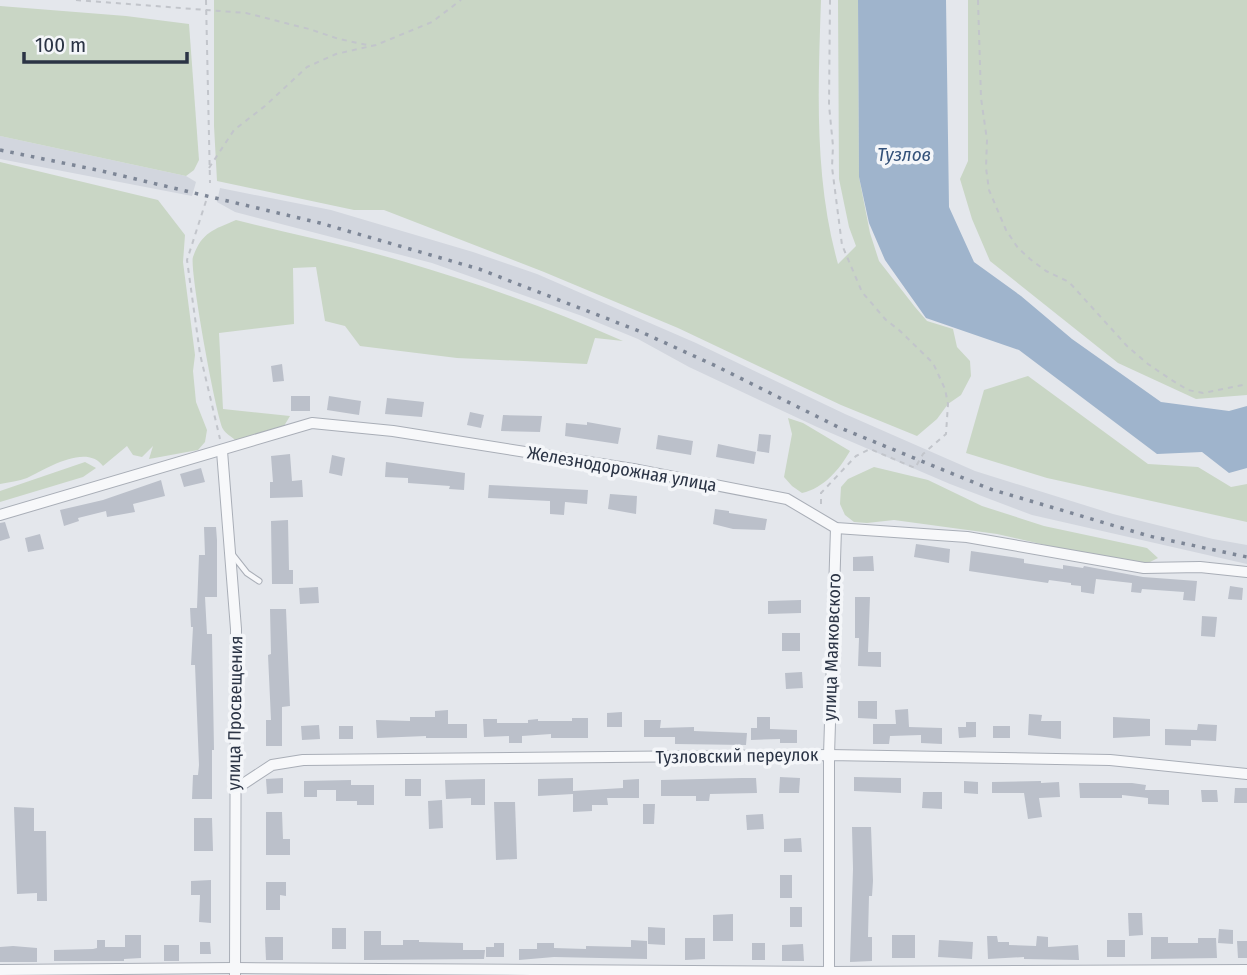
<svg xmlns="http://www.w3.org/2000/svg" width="1247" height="975" viewBox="0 0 1247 975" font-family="'Fira Sans Condensed',sans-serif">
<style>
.built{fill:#d2d6de}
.green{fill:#c9d6c5}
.water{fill:#9fb4cc}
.building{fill:#bbc0ca}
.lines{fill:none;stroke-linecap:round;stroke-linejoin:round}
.service-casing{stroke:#a9aeb7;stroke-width:7}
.minor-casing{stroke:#a9aeb7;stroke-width:12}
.path{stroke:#c2c5cb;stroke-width:2;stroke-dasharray:5 5;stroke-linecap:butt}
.service{stroke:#f7f8fa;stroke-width:5}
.minor{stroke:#f7f8fa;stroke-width:10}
.rail{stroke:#7d8696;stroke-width:3.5;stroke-dasharray:3.5 7;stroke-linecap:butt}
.labels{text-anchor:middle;stroke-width:7;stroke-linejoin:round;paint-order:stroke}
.street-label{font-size:18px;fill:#2b3445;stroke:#f4f6f9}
.water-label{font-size:19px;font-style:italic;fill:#34527a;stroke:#f4f6f9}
</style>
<rect width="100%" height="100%" fill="#e4e7ec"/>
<!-- built -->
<g class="built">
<path d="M 0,136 L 186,176 L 196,182 L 192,196 L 0,159 Z"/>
<path d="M 220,188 L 331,210 L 473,252 L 537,274 L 696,343 L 845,414 L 975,471 L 1113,514 L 1213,539 L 1247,545 L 1247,564 L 1032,515 L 950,484 L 817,427 L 689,367 L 638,339 L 582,316 L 432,263 L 235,212 L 217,202 Z"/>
</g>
<!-- green -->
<g class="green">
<path d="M 214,0 L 821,0 C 818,88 814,179 838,264 L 856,246 L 849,227 L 839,179 L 838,0 L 858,0 L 859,177 L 870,233 L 879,261 L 915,307 L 927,321 L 953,329 L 957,347 L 970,361 L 971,376 L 961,395 L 948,404 L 937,419 L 917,436 L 841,405 L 678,328 L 544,272 L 384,210 L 354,210 L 217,181 L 214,126 Z"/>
<path d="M 968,0 L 1247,0 L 1247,395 L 1196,399 L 1118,363 L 990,261 L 972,219 L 960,179 L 968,161 Z"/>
<path d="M 0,6 L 126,16 L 189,24 L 199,160 L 194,170 L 186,176 L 0,136 Z"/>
<path d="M 0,162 L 158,200 L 185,235 L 183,262 L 195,355 L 193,371 L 196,402 L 207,430 L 205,442 L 198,450 L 149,459 L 153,446 L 142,457 L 133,455 L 127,446 L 103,466 C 86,443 46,469 27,478 C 19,481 9,482 0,484 Z"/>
<path d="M 236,220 C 291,234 347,245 402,261 C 477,283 551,309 623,341 L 595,338 L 587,364 L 457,358 L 360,346 L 345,326 L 325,321 L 316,267 L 293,268 L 294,324 L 219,333 L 223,409 L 290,416 L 284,426 L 235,440 C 232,437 225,433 223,429 C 216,416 189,268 193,257 C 202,232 213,230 236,220 Z"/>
<path d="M 1028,376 L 1148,464 L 1198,467 L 1231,487 L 1247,484 L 1247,522 L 1047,478 L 966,453 L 984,390 Z"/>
<path d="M 788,418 L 803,423 L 850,451 C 839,470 824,488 802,493 L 792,486 L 784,477 L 792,434 Z"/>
<path d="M 85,462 L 96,468 L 83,477 L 0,502 L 0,491 Z"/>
<path d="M 874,467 L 928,480 L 982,506 L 1044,526 L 1147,548 L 1158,558 L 1148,563 L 1093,556 L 997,534 L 894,520 L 867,523 L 854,522 L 845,515 L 840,504 L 841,487 L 848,479 Z"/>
</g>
<!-- water -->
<path class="water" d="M 858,0 L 946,0 L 949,207 L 974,262 L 1021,296 L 1072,339 L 1161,402 L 1229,411 L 1247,406 L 1247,468 L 1229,473 L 1202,452 L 1157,454 L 1019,350 L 926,318 L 885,260 L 869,223 L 859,177 Z"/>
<!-- building -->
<g class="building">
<path d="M 282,364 L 284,381 L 273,382 L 271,366 Z"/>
<rect x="291" y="396" width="19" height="15"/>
<path d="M 329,396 L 361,401 L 359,415 L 327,410 Z"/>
<path d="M 387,398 L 424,402 L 422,417 L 385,414 Z"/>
<path d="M 470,412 L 484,415 L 481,428 L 467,425 Z"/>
<path d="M 503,415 L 542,416 L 540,432 L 501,431 Z"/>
<path d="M 587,422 L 621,428 L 618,444 L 565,436 L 566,423 L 587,425 Z"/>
<path d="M 759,434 L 771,435 L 769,453 L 757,451 Z"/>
<path d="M 658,435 L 693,441 L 691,455 L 656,449 Z"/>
<path d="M 718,444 L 756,452 L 754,464 L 716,457 Z"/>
<path d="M 290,454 L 292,481 L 302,480 L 303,497 L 270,498 L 270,482 L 273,482 L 271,456 Z"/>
<path d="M 332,455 L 345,458 L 342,476 L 329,473 Z"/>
<path d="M 386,462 L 465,473 L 464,490 L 449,489 L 450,486 L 408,483 L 408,478 L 385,477 Z"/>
<path d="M 201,468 L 205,482 L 184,487 L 180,474 Z"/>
<path d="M 161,480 L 165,496 L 133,504 L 135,512 L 107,517 L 106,511 L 78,518 L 79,521 L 64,526 L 60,510 L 103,500 Z"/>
<path d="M 489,485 L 588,490 L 587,504 L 565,502 L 564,515 L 550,514 L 550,501 L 488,498 Z"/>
<path d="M 610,494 L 637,496 L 636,514 L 608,509 Z"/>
<path d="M 715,509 L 729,511 L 729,513 L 767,519 L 765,530 L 733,529 L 713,524 Z"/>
<path d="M 288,520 L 289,570 L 293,570 L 293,584 L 272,584 L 271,521 Z"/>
<path d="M 5,522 L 10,538 L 0,541 L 0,523 Z"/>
<path d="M 204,527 L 216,527 L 217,540 L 217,597 L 205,597 L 207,634 L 212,634 L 214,750 L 212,750 L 212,799 L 192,799 L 193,775 L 198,775 L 199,765 L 195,665 L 191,665 L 193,627 L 191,627 L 190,608 L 197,608 L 199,555 L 205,555 Z"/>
<path d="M 40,534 L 44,549 L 28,552 L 25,538 Z"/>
<path d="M 916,544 L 950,549 L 949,563 L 914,557 Z"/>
<path d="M 971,551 L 1024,559 L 1024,563 L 1063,569 L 1063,565 L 1083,568 L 1084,566 L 1143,577 L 1197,581 L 1195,601 L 1183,600 L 1184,592 L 1142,589 L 1141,593 L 1131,592 L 1132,583 L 1096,579 L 1094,594 L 1081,592 L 1081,586 L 1071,585 L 1071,583 L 1049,580 L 1048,583 L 969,571 Z"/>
<path d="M 873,556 L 874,571 L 853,571 L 853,557 Z"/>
<path d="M 1230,586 L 1243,588 L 1242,600 L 1228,599 Z"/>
<path d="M 318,587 L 319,603 L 300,604 L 299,588 Z"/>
<path d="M 855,597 L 870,597 L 868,652 L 881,652 L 881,667 L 858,666 L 859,638 L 855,638 Z"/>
<path d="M 801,600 L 801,613 L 768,614 L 768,601 Z"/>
<path d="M 270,609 L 286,609 L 290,706 L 282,707 L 282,746 L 266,746 L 266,720 L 271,720 L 268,655 L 271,654 Z"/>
<path d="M 1202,616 L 1217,617 L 1215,637 L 1201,636 Z"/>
<rect x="782" y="633" width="18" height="18"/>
<path d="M 802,672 L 803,688 L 786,689 L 785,673 Z"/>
<path d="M 858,701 L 877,701 L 877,719 L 858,718 Z"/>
<path d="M 908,709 L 909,727 L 942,728 L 942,744 L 921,743 L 921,735 L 890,736 L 889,744 L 873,744 L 873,724 L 896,724 L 895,710 Z"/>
<path d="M 448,710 L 448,724 L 467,724 L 467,738 L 426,738 L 426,736 L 377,738 L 376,720 L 410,721 L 410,717 L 435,717 L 435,711 Z"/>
<path d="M 622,712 L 622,727 L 607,727 L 607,713 Z"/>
<path d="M 1029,714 L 1042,715 L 1041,721 L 1061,721 L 1061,739 L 1028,735 Z"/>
<path d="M 757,717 L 770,717 L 770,729 L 797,730 L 797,743 L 780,743 L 780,739 L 751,740 L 751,728 L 757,728 Z"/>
<path d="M 1113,717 L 1150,719 L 1150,736 L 1113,738 Z"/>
<path d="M 572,718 L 588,718 L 588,738 L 551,738 L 551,734 L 522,736 L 522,743 L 509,743 L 509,736 L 484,737 L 483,719 L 497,719 L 497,723 L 528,723 L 528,720 L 538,719 L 538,721 L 572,721 Z"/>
<path d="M 644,720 L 661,720 L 660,728 L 694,727 L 694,731 L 747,733 L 746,745 L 675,744 L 675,737 L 644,737 Z"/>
<path d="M 966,722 L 976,722 L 976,737 L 959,738 L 958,727 L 966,727 Z"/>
<path d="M 1198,724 L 1217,725 L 1216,741 L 1191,740 L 1191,746 L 1165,745 L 1165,729 L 1197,730 Z"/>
<path d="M 319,725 L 320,739 L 302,740 L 301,726 Z"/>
<rect x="339" y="726" width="14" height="13"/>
<rect x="993" y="726" width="17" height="12"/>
<path d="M 780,777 L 800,778 L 799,793 L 779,793 Z"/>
<path d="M 854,777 L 901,778 L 901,793 L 854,791 Z"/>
<path d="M 283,778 L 283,793 L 267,794 L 266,779 Z"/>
<path d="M 573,778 L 573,794 L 538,796 L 538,779 Z"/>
<path d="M 742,778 L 756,778 L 757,793 L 710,794 L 709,801 L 696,801 L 696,796 L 661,796 L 661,780 Z"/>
<rect x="405" y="779" width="16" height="17"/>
<path d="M 485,779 L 485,805 L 471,805 L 471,798 L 446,799 L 445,780 Z"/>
<path d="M 639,779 L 639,798 L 607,798 L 608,805 L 592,805 L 592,811 L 573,812 L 573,791 L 623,788 L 623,780 Z"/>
<path d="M 351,780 L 351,785 L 374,785 L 374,805 L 357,805 L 357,801 L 336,801 L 336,790 L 317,790 L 317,797 L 304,797 L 304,781 Z"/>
<path d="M 964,781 L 978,782 L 978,794 L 964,793 Z"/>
<path d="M 1041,781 L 1041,783 L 1059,782 L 1060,797 L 1039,798 L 1042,817 L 1028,819 L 1024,793 L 992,793 L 992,782 Z"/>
<path d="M 1079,783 L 1132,783 L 1146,785 L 1145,790 L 1169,790 L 1169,805 L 1148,804 L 1148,798 L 1122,795 L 1122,798 L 1080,798 Z"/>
<path d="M 1235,788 L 1247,788 L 1247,803 L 1234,803 Z"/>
<path d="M 1201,790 L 1217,790 L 1218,802 L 1202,802 Z"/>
<path d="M 923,792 L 942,792 L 942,809 L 922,808 Z"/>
<path d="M 442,800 L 443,828 L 429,829 L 428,801 Z"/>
<path d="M 494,802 L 515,802 L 517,859 L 496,860 Z"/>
<path d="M 643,804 L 655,804 L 654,824 L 643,824 Z"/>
<path d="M 14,807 L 34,808 L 34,831 L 46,831 L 47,901 L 37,901 L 37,893 L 17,894 Z"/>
<path d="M 266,812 L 282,812 L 283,839 L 290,839 L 290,855 L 266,855 Z"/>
<path d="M 763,814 L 764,829 L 747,830 L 746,815 Z"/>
<path d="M 194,818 L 212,818 L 213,851 L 194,851 Z"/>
<path d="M 852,827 L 871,827 L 873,881 L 872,896 L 869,896 L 868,937 L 872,937 L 872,961 L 850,962 L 853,869 Z"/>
<path d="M 801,838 L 802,852 L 784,852 L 784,839 Z"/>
<rect x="780" y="875" width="12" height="23"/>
<path d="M 211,880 L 211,923 L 199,922 L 200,895 L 191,895 L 191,881 Z"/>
<path d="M 266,882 L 286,882 L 286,896 L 280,895 L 280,910 L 266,910 Z"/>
<rect x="790" y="907" width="12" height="20"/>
<path d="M 1128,913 L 1142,913 L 1143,935 L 1129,936 Z"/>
<path d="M 733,914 L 733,941 L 713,941 L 713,915 Z"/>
<path d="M 648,927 L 665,928 L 665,945 L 648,944 Z"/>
<rect x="332" y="928" width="14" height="21"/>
<path d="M 1219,929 L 1233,930 L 1233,944 L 1218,943 Z"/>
<path d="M 364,931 L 381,931 L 381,945 L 403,945 L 403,940 L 419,940 L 419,942 L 463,943 L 463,950 L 485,950 L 484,959 L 364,960 Z"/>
<path d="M 125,935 L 141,935 L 141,958 L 124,959 L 124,961 L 54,961 L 54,950 L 93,949 L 97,948 L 97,940 L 105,940 L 105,947 L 125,947 Z"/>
<rect x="892" y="935" width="23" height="23"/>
<path d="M 987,936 L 997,936 L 998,942 L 1009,942 L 1009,945 L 1036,946 L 1037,936 L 1048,937 L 1048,947 L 1078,945 L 1079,960 L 1024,959 L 1024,957 L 988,959 Z"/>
<path d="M 265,937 L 283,937 L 283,960 L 266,960 Z"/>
<path d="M 1151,937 L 1168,937 L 1168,943 L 1198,943 L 1198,938 L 1216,938 L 1217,958 L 1151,959 Z"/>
<path d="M 685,938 L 705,938 L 705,959 L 685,960 Z"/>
<path d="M 631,940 L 647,941 L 647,959 L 554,957 L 519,960 L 519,949 L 537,949 L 537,943 L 554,943 L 554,948 L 586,949 L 586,946 L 631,947 Z"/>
<path d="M 939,940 L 973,942 L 972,959 L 938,957 Z"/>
<rect x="1107" y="940" width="18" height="17"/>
<path d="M 1237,941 L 1247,941 L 1247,958 L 1238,958 Z"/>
<path d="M 200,942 L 210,942 L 211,954 L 200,954 Z"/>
<path d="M 494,943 L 504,943 L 504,957 L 486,957 L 486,947 L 494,947 Z"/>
<rect x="752" y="943" width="13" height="17"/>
<path d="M 803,944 L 804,961 L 782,961 L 782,945 Z"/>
<rect x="164" y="945" width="15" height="16"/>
<path d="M 13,946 L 37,948 L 37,962 L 0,962 L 0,947 Z"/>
</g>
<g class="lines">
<!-- service casing -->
<g class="service-casing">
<path id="service" d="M 232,554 L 247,573 L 259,581"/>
</g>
<!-- minor casing -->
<g class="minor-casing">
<g id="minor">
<path d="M 222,451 L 236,629 L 235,975"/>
<path d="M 0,515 L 312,423 L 393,431 L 633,469 L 787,499 L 836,528 L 967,537 L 1144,568 L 1200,567 L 1247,572"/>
<path d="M 234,790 L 272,765 L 303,760 L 829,755 L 1110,760 L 1247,774"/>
<path d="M 0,970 L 235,968 L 829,972 L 1247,970"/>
<path d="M 829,975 L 829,755 L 836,528"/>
</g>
</g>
<!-- path -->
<g class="path">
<path d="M 76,0 L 246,13 L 309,29 L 339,39 L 372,46"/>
<path d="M 206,0 L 210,183"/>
<path d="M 978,0 L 981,98 L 987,140 L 986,168 L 989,190 L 1006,230 L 1018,248 L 1030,259 L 1046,271 L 1069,282 L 1127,346 L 1148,364 L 1170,379 L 1188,390 L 1203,393 L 1247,384"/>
<path d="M 209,168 L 234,130 L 265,106 L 307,67 L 336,54 L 376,45 L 432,22 L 461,0"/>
<path d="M 206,201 L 187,260 L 200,354 L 220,439"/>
<path d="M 821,504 L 821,493 L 856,456 L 870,449 L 915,468 L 923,454 L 946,434 L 948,404 L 945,389 L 933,363 L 899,330 L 886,320 L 862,292 L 842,245 L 832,167 L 833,146 L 829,105 L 830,0"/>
</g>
<!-- service -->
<use href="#service" class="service"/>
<!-- minor -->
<use href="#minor" class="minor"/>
<!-- rail -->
<path class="rail" d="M 0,150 L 102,171 L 320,223 L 479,269 L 639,331 L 716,366 L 838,427 L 990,489 L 1149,536 L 1247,557"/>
</g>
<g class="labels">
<!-- street labels -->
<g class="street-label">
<text transform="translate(622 469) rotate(10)" y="6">Железнодорожная улица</text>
<text transform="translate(832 647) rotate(-88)" y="6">улица Маяковского</text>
<text transform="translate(235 713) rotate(-89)" y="6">улица Просвещения</text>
<text transform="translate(737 756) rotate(-1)" y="6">Тузловский переулок</text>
</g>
<!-- water labels -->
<g class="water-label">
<text x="904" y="161">Тузлов</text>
</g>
</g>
<!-- scale -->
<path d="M24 52v10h163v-10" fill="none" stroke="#2b3445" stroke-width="3.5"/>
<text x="35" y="52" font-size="21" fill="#2b3445" stroke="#f4f6f9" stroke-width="5" paint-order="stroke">100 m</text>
</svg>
